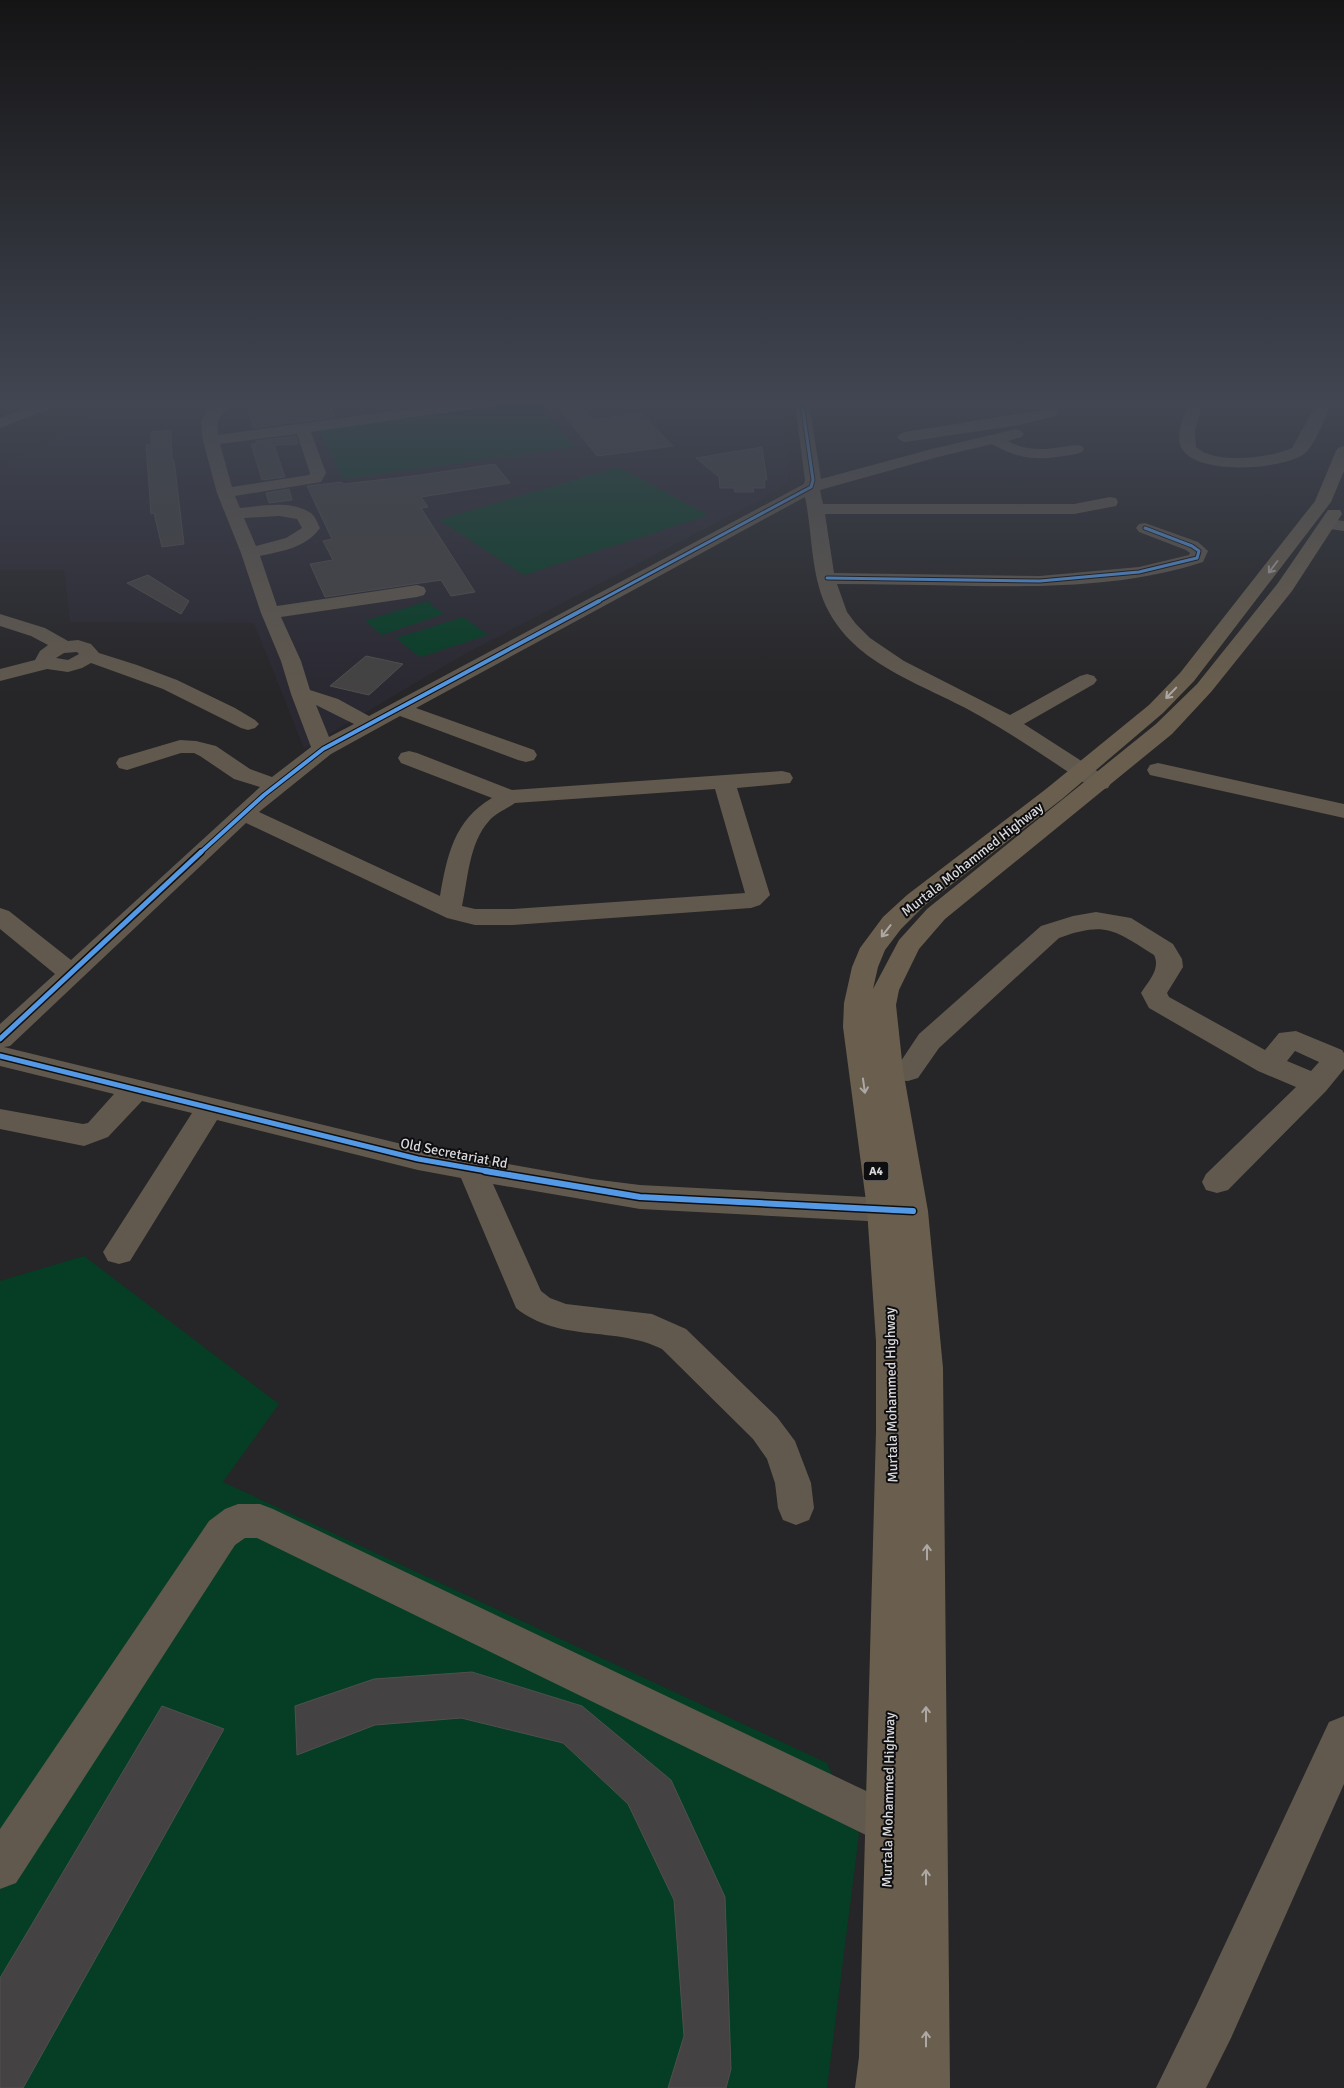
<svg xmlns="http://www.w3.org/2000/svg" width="1344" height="2088" viewBox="0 0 1344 2088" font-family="Signika,sans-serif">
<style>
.industrial{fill:#372724}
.built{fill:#2a2831}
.green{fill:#053e25}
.building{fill:#444242;stroke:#504f4f}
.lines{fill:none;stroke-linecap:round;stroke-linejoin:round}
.minor{fill:#61594e;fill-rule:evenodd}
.highway{fill:#6a5f4e;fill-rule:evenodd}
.cycleway-far3-casing{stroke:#0e0e10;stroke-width:5}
.cycleway-far2-casing{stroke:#0e0e10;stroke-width:6}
.cycleway-far1-casing{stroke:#0e0e10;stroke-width:8}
.cycleway-casing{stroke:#0e0e10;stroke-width:9}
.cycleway-far3{stroke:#5399e6;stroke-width:3}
.cycleway-far2{stroke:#5399e6;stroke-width:4}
.cycleway-far1{stroke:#5399e6;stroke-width:5}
.cycleway{stroke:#5399e6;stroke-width:6}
.oneway{stroke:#ada8a3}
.labels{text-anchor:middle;stroke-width:4;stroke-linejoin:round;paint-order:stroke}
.shield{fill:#0e0e10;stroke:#9d9c9f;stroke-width:1}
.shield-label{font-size:12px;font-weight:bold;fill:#dad9dc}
.street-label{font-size:14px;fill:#dad9dc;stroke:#0e0e10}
</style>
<rect width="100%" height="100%" fill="#262527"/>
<!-- industrial -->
<path class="industrial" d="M 0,403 L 42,403 L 0,419 Z"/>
<!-- built -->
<path class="built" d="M 120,403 L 782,403 L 788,465 L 788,482 L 760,500 L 461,656 L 304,749 L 254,623 L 70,622 L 64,570 L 0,570 L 0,467 Z"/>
<!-- green -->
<g class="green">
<path d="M 510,403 L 539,403 L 575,447 L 343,479 L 318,427 Z"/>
<path d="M 618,467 L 708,515 L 524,575 L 439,520 Z"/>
<path d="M 427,601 L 444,614 L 382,635 L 365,621 Z"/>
<path d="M 463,617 L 488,635 L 420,657 L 396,638 Z"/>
<path d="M 84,1256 L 279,1404 L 223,1482 L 827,1763 L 859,1834 L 827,2088 L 0,2088 L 0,1281 Z"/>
</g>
<!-- building -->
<g class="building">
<path d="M 247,403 L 267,403 L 269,409 L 329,403 L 335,417 L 253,428 Z"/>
<path d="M 555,403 L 578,403 L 592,420 L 641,413 L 673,446 L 597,456 Z"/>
<path d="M 171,430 L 172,460 L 174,460 L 184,544 L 162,547 L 154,513 L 151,514 L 146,445 L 151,445 L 151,432 Z"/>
<path d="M 296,436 L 298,444 L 274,445 L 285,477 L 262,480 L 251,444 L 256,444 L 256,441 Z"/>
<path d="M 762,447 L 767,480 L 764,480 L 765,488 L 753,488 L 754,492 L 735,492 L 734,488 L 720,488 L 719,477 L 696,458 Z"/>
<path d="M 495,464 L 510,483 L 421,497 L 428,507 L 421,508 L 475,592 L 451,596 L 441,580 L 325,597 L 310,564 L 333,560 L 323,541 L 332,539 L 307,486 L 342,482 L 343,484 L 414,476 Z"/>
<path d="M 289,489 L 292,500 L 269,503 L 266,493 Z"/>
<path d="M 148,575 L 189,601 L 181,614 L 127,583 Z"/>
<path d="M 366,656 L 403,664 L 369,695 L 330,686 Z"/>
<path d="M 472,1672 L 582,1706 L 671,1780 L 725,1897 L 731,2069 L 726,2088 L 668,2088 L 684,2036 L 674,1900 L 628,1804 L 563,1743 L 461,1718 L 375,1725 L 297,1755 L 295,1706 L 374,1679 Z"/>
<path d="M 162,1706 L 224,1729 L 23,2088 L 0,2088 L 0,1978 Z"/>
</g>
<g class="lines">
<!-- minor -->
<g class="minor">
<path d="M 38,403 L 58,403 L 56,406 L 0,428 L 0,418 Z"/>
<path d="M 217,403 L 233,403 C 222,418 216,413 218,435 L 452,403 L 491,403 L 489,406 L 484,407 L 311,432 L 326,473 L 321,482 L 235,496 L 240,508 C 261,506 290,500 309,512 C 315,515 317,522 320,528 C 306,548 282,551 260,556 L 277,606 L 417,585 L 424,587 L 426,591 L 424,595 L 417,597 L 281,617 L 301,661 L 310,690 L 338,699 L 369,716 L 804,484 L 805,480 L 795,403 L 809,403 L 821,479 L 928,450 L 1016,429 L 1021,431 L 1024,434 L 1021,437 L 1008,441 C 1026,451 1042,450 1062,447 C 1069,446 1075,444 1082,446 L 1084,449 L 1082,452 L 1076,454 C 1042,460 1023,462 992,444 L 938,457 L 820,490 L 823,504 L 1074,504 L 1110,497 L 1116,498 L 1118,502 L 1116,506 L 1074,514 L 825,514 L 834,573 L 1040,576 L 1139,567 L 1189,555 L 1190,553 L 1186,550 L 1139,532 L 1136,528 L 1139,524 L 1145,523 L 1198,542 L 1208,551 L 1203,562 C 1129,586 1051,587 974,586 C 928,585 882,584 837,584 L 847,612 L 856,624 L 870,638 L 904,661 L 1010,715 L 1080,676 L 1087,674 L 1094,676 L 1097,680 L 1094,684 L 1024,724 L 1108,778 L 1111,783 L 1108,788 L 1100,790 L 1092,788 C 1055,763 1018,738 980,716 C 929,686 859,668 829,612 C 810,577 813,535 805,497 L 416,708 L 534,750 L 537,755 L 534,760 L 526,762 L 518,760 L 400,716 L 331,754 L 259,812 L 440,896 C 447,856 454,820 492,798 L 401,763 L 398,758 L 401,753 L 409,751 L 417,753 L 512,790 L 782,771 L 790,773 L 793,778 L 790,783 L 737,788 L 770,895 L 760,905 L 751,908 L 513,925 L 475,925 L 447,918 L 246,823 L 10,1046 L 4,1047 L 418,1148 L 592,1179 L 640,1185 L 905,1199 L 916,1203 L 920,1211 L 916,1219 L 905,1223 L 640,1209 L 493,1184 L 541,1291 L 550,1298 L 566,1304 L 652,1314 L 686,1329 L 777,1417 L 795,1441 L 811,1483 L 814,1508 L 809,1520 L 796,1525 L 783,1520 L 778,1508 L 775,1483 L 767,1459 L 753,1439 L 662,1349 C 617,1326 559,1343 516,1308 L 461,1178 L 418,1170 L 217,1120 L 130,1261 L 119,1264 L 108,1261 L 103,1252 L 192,1113 L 142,1101 L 108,1137 L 84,1146 L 0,1129 L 0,1109 L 83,1124 L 88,1123 L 114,1094 L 0,1066 L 0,1024 L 55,974 L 0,929 L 0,908 L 9,911 L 71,960 L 260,787 L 234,779 L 200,756 L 194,753 L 181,753 L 127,770 L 119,768 L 116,763 L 119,758 L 180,740 L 196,741 L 216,746 L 250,769 L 272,777 L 311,747 L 291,694 L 281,661 L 261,613 L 241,553 L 217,493 L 203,441 L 201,421 L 208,410 ZM 297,434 L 310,473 L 309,475 L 232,487 L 220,444 ZM 279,516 L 297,519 L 302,528 L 286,538 L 256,546 L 244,518 ZM 316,705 L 354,724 L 329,737 ZM 715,789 L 745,893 L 513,909 L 475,909 L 462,906 C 468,879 469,843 489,821 C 496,813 507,809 515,803 Z"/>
<path d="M 1035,403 L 1051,403 L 1058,411 L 1055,416 L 1019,425 L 905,442 L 900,440 L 897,437 L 900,434 L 905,432 L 1042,410 Z"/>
<path d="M 1189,403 L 1203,403 L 1195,431 L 1196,447 C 1215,465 1270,458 1292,448 L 1317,403 L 1331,404 C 1325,417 1315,446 1304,454 C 1282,470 1194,476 1181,447 C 1175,434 1184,416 1189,403 Z"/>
<path d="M 1328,519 L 1344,521 L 1344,531 L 1322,528 L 1319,524 L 1322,520 Z"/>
<path d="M 0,614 L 45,628 L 68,641 L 78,640 L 91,644 L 99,653 L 137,665 L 177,680 L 235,708 L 255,720 L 259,724 L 255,728 L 248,730 L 241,728 L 163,689 L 91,663 L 82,668 L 68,672 L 47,669 L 0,681 L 0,669 L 35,660 L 40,651 L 48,645 L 31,636 L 0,626 ZM 77,652 L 79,654 L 68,660 L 56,658 L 64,653 Z"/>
<path d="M 1158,763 L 1344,804 L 1344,818 L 1150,775 L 1147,770 L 1150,765 Z"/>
<path d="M 1096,912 L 1131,918 L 1173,944 L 1182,959 L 1183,967 L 1167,993 L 1169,997 L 1265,1050 L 1279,1033 L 1296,1031 L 1342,1050 L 1344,1053 L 1344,1069 L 1326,1091 L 1228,1190 L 1217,1193 L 1206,1190 L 1202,1182 L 1206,1174 L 1296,1087 L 1258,1071 L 1149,1008 L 1141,993 C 1148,982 1161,969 1154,955 C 1114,930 1106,921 1059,938 L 939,1048 L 918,1078 L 908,1081 L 889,1080 L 879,1077 L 875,1070 L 879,1063 L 889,1060 L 901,1061 L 919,1034 L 1041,926 L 1073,916 ZM 1295,1051 L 1319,1062 L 1311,1071 L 1287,1061 Z"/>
<path d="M 238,1504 L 260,1504 L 273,1509 L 902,1808 L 908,1823 L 902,1838 L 887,1844 L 872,1838 L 257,1538 L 245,1538 L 235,1545 L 16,1883 L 0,1889 L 0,1829 L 209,1521 L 225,1509 Z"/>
<path d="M 1344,1716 L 1344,1784 L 1231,2038 L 1206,2088 L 1156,2088 L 1197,2004 L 1329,1722 Z"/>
</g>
<!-- highway -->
<path class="highway" d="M 1344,446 L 1344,471 L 1331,502 L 1194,681 L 1163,713 L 1062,799 L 925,905 L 901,929 L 885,950 L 878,967 L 873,989 L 899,940 L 927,909 L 1156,724 L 1197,684 L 1278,583 L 1328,510 L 1340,510 L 1342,514 L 1292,591 L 1211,692 L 1172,734 L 945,919 L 919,949 L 899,990 L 896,1005 L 903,1070 L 928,1211 L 943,1368 L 950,2088 L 855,2088 L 859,2057 L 876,1432 L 876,1341 L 867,1209 L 843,1027 L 844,1003 L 852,967 L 860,948 L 883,917 L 907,895 L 1046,789 L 1149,705 L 1180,673 L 1315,501 L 1336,451 L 1338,448 Z"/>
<!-- cycleway-far3 casing -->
<g class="cycleway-far3-casing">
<g id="cycleway-far3">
<path d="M 827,578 L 1040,581 L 1139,572 L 1197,558 L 1199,551 L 1192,546 L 1145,528"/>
<path d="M 597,602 L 811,487 L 813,480 L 802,403"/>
</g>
</g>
<!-- cycleway-far2 casing -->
<g class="cycleway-far2-casing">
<path id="cycleway-far2" d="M 200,853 L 264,795 L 323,749 L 599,601"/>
</g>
<!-- cycleway-far1 casing -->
<g class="cycleway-far1-casing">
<g id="cycleway-far1">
<path d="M 0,1039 L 201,852"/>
<path d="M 0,1056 L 418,1159 L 492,1172"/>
</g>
</g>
<!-- cycleway casing -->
<g class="cycleway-casing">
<path id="cycleway" d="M 485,1171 L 640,1197 L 913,1211"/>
</g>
<!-- cycleway-far3 -->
<use href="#cycleway-far3" class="cycleway-far3"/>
<!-- cycleway-far2 -->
<use href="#cycleway-far2" class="cycleway-far2"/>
<!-- cycleway-far1 -->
<use href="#cycleway-far1" class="cycleway-far1"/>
<!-- cycleway -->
<use href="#cycleway" class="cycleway"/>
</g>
<!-- one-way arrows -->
<defs><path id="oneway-shaft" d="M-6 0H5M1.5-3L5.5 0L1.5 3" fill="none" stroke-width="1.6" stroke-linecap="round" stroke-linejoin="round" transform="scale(1.25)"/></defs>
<g class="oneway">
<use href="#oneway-shaft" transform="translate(1273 567) rotate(127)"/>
<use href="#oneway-shaft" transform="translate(1171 693) rotate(134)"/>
<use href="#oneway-shaft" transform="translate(886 931) rotate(128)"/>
<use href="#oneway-shaft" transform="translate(864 1086) rotate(82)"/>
<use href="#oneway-shaft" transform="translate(927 1552) rotate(-90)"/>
<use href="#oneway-shaft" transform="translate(926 1714) rotate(-90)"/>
<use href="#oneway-shaft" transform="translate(926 1877) rotate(-90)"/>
<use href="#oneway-shaft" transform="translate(926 2039) rotate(-90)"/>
</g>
<!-- sky -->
<linearGradient id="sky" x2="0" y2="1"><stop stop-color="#151415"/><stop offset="0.58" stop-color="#414652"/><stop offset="1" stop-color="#414652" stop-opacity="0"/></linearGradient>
<rect width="1344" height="695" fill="url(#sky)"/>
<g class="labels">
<!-- shield labels -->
<rect class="shield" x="863.5" y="1161.5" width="25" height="19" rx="4"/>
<g class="shield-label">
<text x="876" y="1175">A4</text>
</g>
<!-- street labels -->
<g class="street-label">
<text transform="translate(972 859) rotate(-38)" y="5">Murtala Mohammed Highway</text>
<text transform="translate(454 1153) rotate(11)" y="5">Old Secretariat Rd</text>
<text transform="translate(891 1395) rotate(-91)" y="5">Murtala Mohammed Highway</text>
<text transform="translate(888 1800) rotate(-89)" y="5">Murtala Mohammed Highway</text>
</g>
</g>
</svg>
